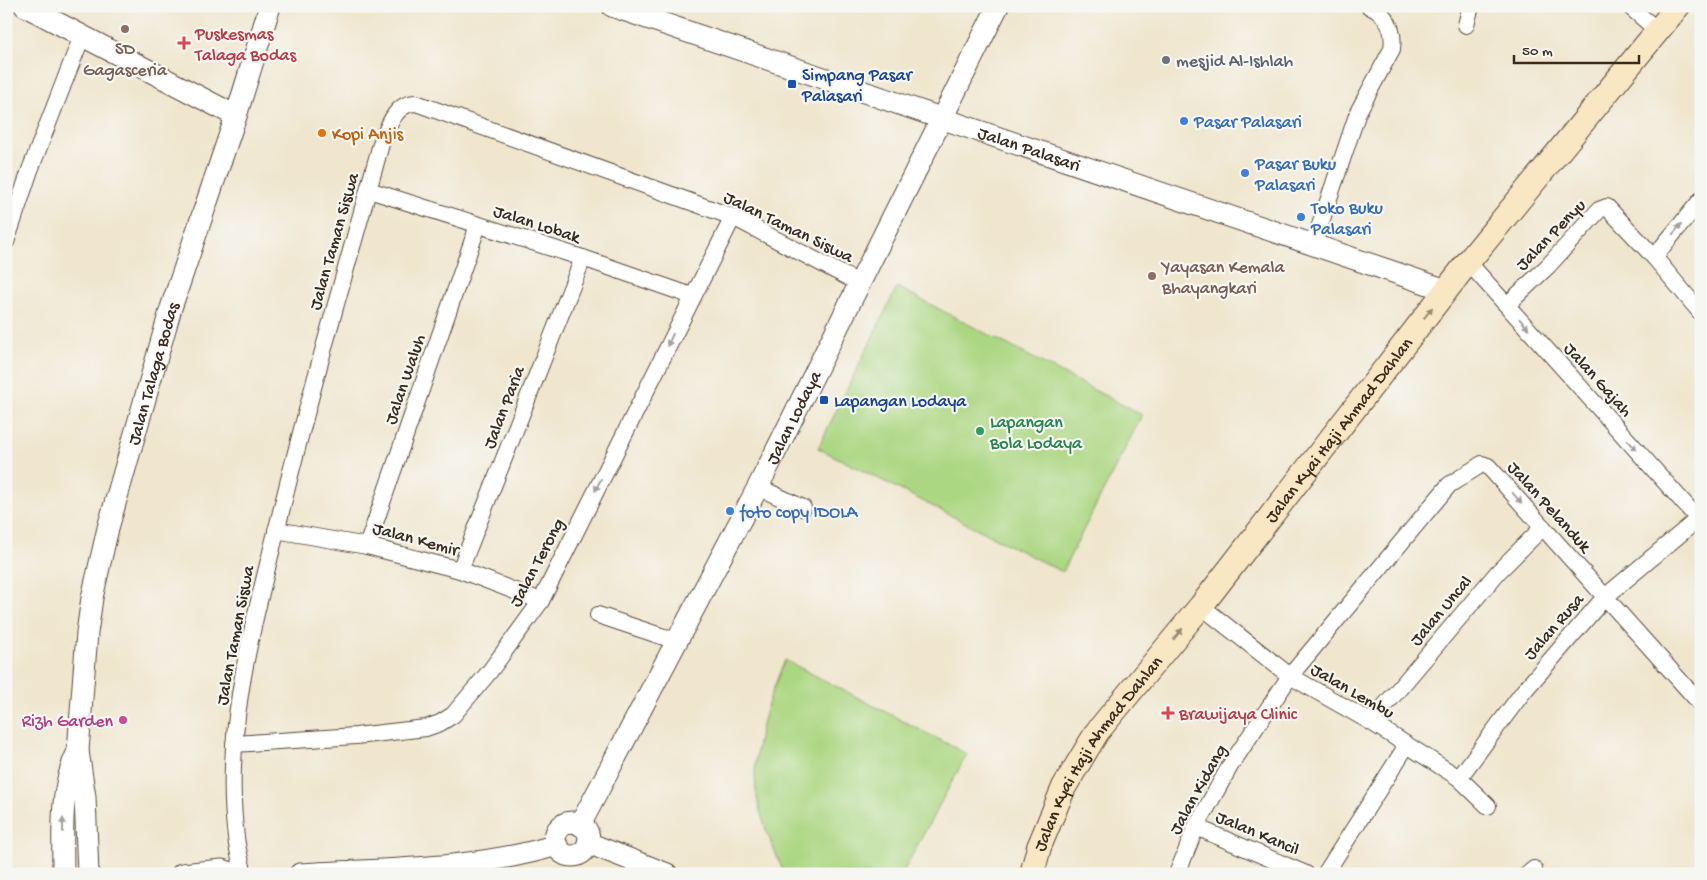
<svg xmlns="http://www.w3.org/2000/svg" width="1707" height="880" viewBox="0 0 1707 880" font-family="'Gochi Hand',sans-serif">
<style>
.green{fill:#acd782;stroke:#748050}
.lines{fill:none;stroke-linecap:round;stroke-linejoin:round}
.minor-casing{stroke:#564638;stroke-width:18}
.tertiary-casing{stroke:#564638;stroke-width:23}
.secondary-casing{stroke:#564638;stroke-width:26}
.minor{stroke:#fff;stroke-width:16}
.tertiary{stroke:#fff;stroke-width:21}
.secondary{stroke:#f9e7c3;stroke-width:24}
.oneway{fill:#a79f9a}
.oneway2{fill:#9a8870}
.education-dot{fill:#8d6e63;stroke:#f6f6f2;stroke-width:2}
.health-dot{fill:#e0444e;stroke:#f6f6f2;stroke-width:2}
.worship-dot{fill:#6b7280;stroke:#f6f6f2;stroke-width:2}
.transit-dot{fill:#1a4fb4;stroke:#f6f6f2;stroke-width:2}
.shop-dot{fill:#3f7fe0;stroke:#f6f6f2;stroke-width:2}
.food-dot{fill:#e8710a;stroke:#f6f6f2;stroke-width:2}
.leisure-dot{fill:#2e9e5b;stroke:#f6f6f2;stroke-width:2}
.hotel-dot{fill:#d1479c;stroke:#f6f6f2;stroke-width:2}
.labels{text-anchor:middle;stroke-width:4.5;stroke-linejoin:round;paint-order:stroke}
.health-label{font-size:18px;fill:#be3a42;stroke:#f6f6f2;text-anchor:start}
.education-label{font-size:18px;fill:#785e54;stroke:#f6f6f2}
.worship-label{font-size:18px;fill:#5b616d;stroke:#f6f6f2;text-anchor:start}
.transit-label{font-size:18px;fill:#164399;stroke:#f6f6f2;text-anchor:start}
.shop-label{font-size:18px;fill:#366cbe;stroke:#f6f6f2;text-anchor:start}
.food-label{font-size:18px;fill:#c56008;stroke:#f6f6f2;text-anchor:start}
.street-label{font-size:18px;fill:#3b2a1e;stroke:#f6f6f2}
.leisure-label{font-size:18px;fill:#27864d;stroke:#f6f6f2;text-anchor:start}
.hotel-label{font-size:18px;fill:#b23c85;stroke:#f6f6f2;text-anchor:end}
</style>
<rect width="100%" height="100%" fill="#f6f6f2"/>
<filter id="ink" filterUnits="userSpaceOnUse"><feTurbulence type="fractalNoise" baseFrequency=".02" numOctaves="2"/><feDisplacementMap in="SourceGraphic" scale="10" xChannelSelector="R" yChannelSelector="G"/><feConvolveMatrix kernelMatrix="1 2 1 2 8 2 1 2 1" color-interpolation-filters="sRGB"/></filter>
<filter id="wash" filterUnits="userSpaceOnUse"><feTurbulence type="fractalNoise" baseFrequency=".0096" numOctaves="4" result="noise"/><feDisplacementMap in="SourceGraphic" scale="20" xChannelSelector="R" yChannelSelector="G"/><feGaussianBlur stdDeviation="1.12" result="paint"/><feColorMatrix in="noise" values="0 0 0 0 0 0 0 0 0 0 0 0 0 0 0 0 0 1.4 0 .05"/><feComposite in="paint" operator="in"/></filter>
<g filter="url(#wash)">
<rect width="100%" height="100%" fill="#f0e6ce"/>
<!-- green -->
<g class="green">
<path d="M 897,287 L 1142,415 L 1062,572 L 818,448 Z"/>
<path d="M 785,660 L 967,754 L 902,874 L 787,874 L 782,868 C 773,847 763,825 758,803 C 748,754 766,705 785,660 Z"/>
</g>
</g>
<g filter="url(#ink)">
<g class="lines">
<!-- minor casing -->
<g class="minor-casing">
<g id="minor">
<path d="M 1629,6 L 1658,31"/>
<path d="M 1466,25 L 1471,6"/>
<path d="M 369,190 L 583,258 L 692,296"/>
<path d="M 6,242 L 30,170 L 82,36"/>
<path d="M 1313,246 L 1358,112 L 1392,49 C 1395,30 1387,14 1369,6"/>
<path d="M 1654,257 L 1701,200"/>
<path d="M 1468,262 L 1701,522"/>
<path d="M 1507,305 L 1548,266 L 1599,210 L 1607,207 L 1654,257 L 1701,313"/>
<path d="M 758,487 L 803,508"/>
<path d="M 276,530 L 367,546 L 460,570 L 541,601"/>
<path d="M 367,546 L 478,225"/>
<path d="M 460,570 L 583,258"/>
<path d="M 1201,606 L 1290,676 L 1371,722 L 1459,778 L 1488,806"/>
<path d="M 598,615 L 676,641"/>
<path d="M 1371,722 L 1498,572 L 1543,527"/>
<path d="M 234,744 L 356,736 L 426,728 L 440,723 L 453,715 L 490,671 L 541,601 L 733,217"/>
<path d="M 1459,778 L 1523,692 L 1605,597 L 1698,519"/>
<path d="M 1196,827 L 1306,874"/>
<path d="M 244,874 C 241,862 237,849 236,837 C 222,731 254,622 279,520 C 309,394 346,270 381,144 C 388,127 395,103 416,103 L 733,217 L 859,283"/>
<path d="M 1177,874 L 1196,827 L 1230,766 L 1290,676 L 1449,485 L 1482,464 L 1488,466 L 1699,702"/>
<path d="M 1325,874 L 1407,745"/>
<path d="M 1528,874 L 1534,869"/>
</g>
</g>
<!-- tertiary casing -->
<g class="tertiary-casing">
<g id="tertiary">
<path d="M 25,6 L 236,116"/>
<path id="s1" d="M 612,6 L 1446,290"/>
<circle cx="572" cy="839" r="17"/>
<path id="s2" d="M 580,825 L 758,487 L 998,6"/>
<path d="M 588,843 L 667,874"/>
<path d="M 63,874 C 63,831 59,790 78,751"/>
<path id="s3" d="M 88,874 L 85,797 L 78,751 L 87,633 L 92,598 L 108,528 L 171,308 L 236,116 L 270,6"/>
<path d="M 182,874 L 222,870 L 235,874"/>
<path d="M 300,874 C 385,869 475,870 557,845"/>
</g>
</g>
<!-- secondary casing -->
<g class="secondary-casing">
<g id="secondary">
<path id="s4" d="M 1032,874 L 1039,847 L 1064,787 L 1097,732 L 1201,606 L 1468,262 L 1678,6"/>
</g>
</g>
<!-- minor -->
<use href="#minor" class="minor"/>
<!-- tertiary -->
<use href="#tertiary" class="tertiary"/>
<!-- secondary -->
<use href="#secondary" class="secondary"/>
</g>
<!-- one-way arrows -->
<defs><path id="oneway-solid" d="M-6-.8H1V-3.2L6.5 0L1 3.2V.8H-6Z" transform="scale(1.25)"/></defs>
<g class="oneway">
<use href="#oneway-solid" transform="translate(1677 229) rotate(-51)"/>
<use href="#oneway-solid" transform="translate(1524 324) rotate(48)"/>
<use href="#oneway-solid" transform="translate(670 340) rotate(116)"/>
<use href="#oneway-solid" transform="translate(1632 445) rotate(48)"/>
<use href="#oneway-solid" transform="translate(598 485) rotate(116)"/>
<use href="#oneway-solid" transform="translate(1517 498) rotate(48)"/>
<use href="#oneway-solid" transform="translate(63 825) rotate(-90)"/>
</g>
<g class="oneway2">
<use href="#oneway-solid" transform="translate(1428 313) rotate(-52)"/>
<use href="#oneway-solid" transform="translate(1178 634) rotate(-51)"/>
</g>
</g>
<!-- markers -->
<g class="education-dot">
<circle cx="125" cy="29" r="5"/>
<circle cx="1152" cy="276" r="5"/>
</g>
<g class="health-dot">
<path d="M181.5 35.5h5v5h5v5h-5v5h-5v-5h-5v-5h5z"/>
<path d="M1165.5 705.5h5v5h5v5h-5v5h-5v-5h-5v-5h5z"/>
</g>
<circle class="worship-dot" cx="1166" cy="60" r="5"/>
<g class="transit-dot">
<rect x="787" y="79" width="10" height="10" rx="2.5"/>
<rect x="819" y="395" width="10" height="10" rx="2.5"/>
</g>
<g class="shop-dot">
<circle cx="1184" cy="121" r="5"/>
<circle cx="1245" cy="173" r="5"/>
<circle cx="1301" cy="217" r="5"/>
<circle cx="730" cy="511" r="5"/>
</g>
<circle class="food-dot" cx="322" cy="133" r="5"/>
<circle class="leisure-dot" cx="980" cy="431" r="5"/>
<circle class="hotel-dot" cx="123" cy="720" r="5"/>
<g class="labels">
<!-- health labels -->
<g class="health-label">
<text x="195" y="39">Puskesmas<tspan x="195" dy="21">Talaga Bodas</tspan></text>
<text x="1179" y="719">Brawijaya Clinic</text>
</g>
<!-- education labels -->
<g class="education-label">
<text x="125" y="54">SD<tspan x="125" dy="21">Gagasceria</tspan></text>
<text x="1162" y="272" text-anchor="start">Yayasan Kemala<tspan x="1162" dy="21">Bhayangkari</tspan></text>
</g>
<!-- worship labels -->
<g class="worship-label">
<text x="1176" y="66">mesjid Al-Ishlah</text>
</g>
<!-- transit labels -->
<g class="transit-label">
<text x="802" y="80">Simpang Pasar<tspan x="802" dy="21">Palasari</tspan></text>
<text x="834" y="406">Lapangan Lodaya</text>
</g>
<!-- shop labels -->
<g class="shop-label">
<text x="1194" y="127">Pasar Palasari</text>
<text x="1255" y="169">Pasar Buku<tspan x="1255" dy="21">Palasari</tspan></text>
<text x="1311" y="213">Toko Buku<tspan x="1311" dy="21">Palasari</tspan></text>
<text x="740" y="517">foto copy IDOLA</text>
</g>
<!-- food labels -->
<g class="food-label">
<text x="332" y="139">Kopi Anjis</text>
</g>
<!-- street labels -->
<g class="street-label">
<text dy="6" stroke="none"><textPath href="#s1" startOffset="441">Jalan Palasari</textPath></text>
<text transform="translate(537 223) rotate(18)" y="6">Jalan Lobak</text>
<text transform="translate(789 226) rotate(26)" y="6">Jalan Taman Siswa</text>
<text transform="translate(1550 234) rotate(-46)" y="6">Jalan Penyu</text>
<text transform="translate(333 241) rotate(-74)" y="6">Jalan Taman Siswa</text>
<text dy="6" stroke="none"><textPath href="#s3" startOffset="510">Jalan Talaga Bodas</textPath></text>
<text transform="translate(404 379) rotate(-71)" y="6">Jalan Waluh</text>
<text transform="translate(1599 379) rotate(48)" y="6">Jalan Gajah</text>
<text transform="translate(503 407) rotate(-69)" y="6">Jalan Paria</text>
<text dy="6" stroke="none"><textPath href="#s2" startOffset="460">Jalan Lodaya</textPath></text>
<text dy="6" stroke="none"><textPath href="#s4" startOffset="544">Jalan Kyai Haji Ahmad Dahlan</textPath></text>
<text transform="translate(1550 506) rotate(48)" y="6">Jalan Pelanduk</text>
<text transform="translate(416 538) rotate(15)" y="6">Jalan Kemir</text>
<text transform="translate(536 562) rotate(-62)" y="6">Jalan Terong</text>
<text transform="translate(1440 610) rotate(-50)" y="6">Jalan Uncal</text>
<text transform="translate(1553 626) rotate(-49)" y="6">Jalan Rusa</text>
<text transform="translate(234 635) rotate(-79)" y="6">Jalan Taman Siswa</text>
<text transform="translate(1353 690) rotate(30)" y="6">Jalan Lembu</text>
<text dy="6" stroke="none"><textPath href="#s4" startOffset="139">Jalan Kyai Haji Ahmad Dahlan</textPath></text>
<text transform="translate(1197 789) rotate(-61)" y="6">Jalan Kidang</text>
<text transform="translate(1258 832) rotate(23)" y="6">Jalan Kancil</text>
</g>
<!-- leisure labels -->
<g class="leisure-label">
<text x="990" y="427">Lapangan<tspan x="990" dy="21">Bola Lodaya</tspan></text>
</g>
<!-- hotel labels -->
<g class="hotel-label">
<text x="113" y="726">Rizh Garden</text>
</g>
</g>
<!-- margin -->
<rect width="1707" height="880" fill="none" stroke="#f6f6f2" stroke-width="25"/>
<!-- scale -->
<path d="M1514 55v8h125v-8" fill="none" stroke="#3b2a1e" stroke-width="2.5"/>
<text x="1522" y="55" font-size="15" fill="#3b2a1e" stroke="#f6f6f2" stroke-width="4" paint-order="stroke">50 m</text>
</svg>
